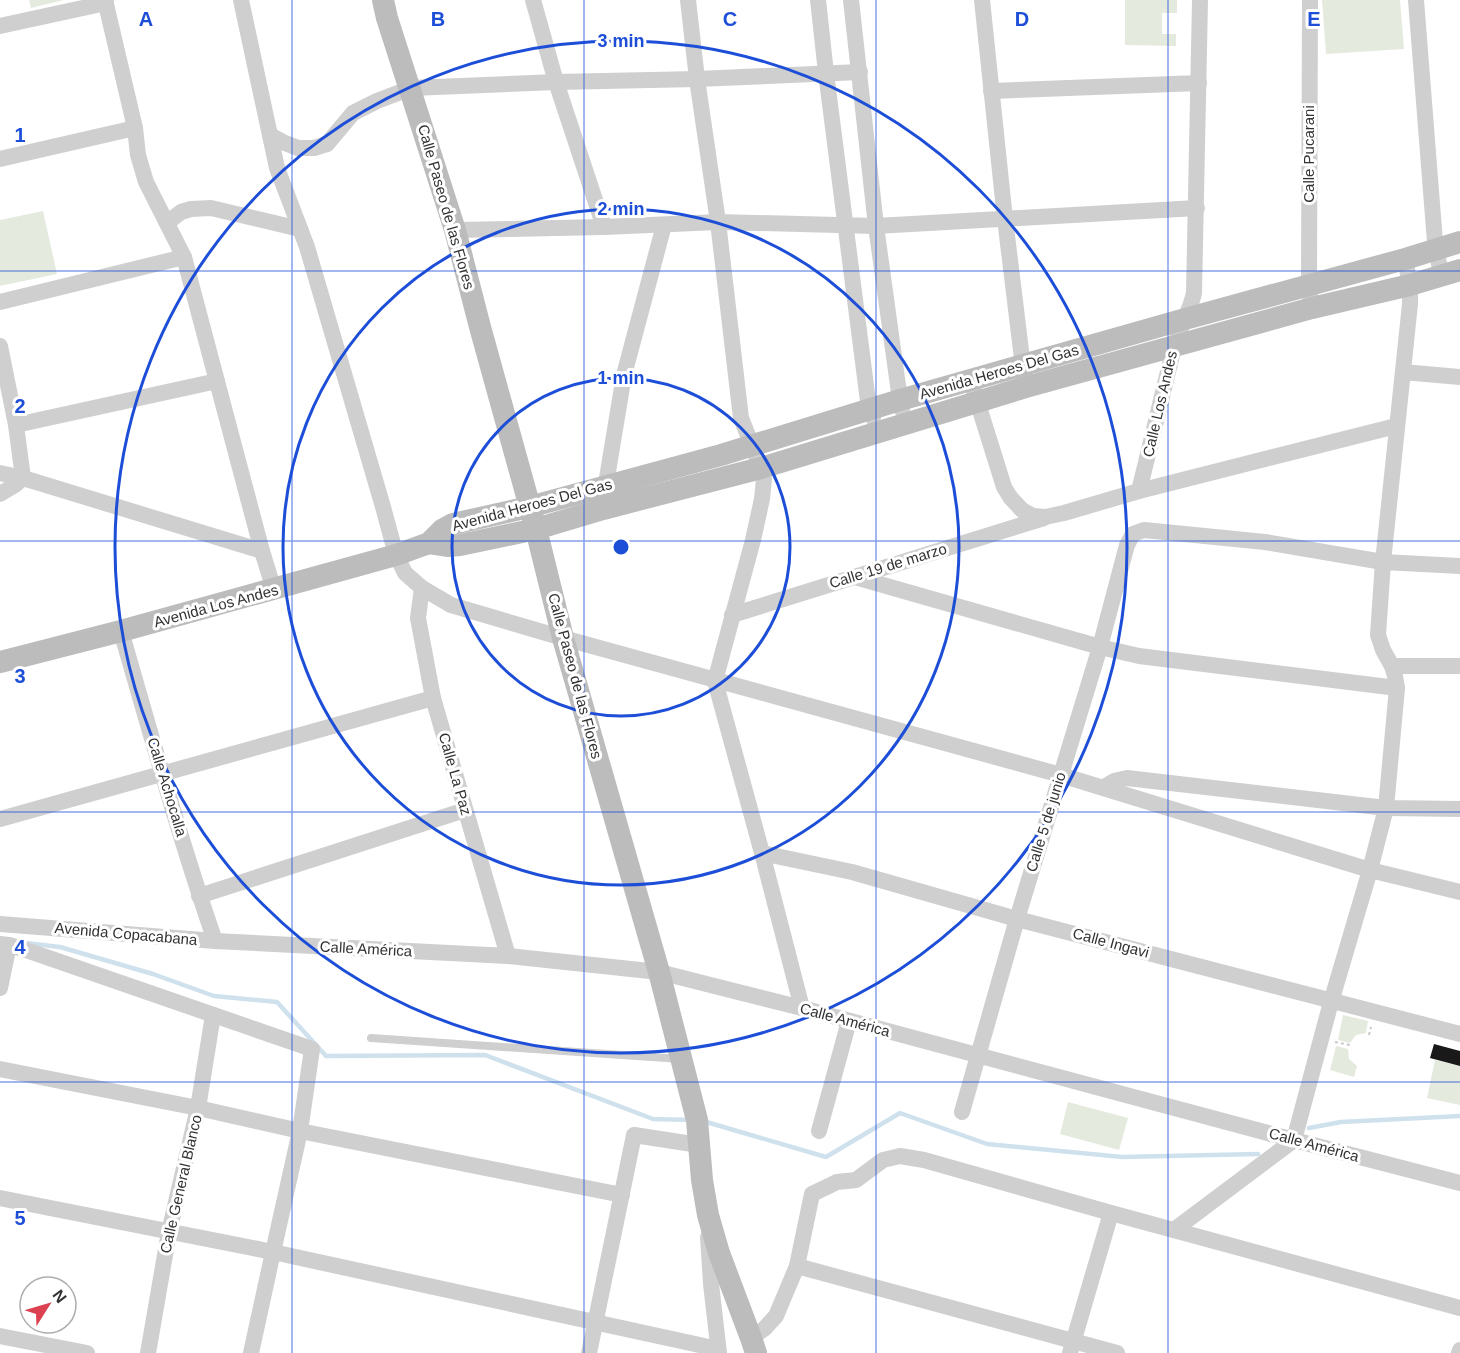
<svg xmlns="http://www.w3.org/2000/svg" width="1460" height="1353" viewBox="0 0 1460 1353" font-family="Arial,sans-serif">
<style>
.green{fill:#e5eade}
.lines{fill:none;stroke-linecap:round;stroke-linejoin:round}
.stream{stroke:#cfe1ec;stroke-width:4.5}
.building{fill:#191919}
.path{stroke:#c9c9c9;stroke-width:2;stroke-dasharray:3 3;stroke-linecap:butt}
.lane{stroke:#cfcfcf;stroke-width:8}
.street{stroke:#cfcfcf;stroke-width:16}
.secondary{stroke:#bcbcbc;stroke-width:22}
.grid{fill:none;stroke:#1d4ed8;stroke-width:1.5;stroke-opacity:0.55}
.ring{fill:none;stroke:#1d4ed8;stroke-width:3}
.labels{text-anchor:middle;stroke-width:6;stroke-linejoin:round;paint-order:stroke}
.street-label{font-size:15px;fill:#323232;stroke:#fff}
.grid-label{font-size:20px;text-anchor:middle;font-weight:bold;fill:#1d4ed8;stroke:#fff;stroke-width:6;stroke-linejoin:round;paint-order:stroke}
.centre{fill:#1d4ed8;stroke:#fff;stroke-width:3}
.ring-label{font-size:18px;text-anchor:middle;font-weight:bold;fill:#1d4ed8;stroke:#fff;stroke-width:6;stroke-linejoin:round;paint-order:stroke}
</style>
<rect width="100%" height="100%" fill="#fff"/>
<!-- green -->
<g class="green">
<path d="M 29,0 L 64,0 L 31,8 Z"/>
<path d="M 1125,0 L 1177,0 L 1177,13 L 1162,13 L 1162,34 L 1176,34 L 1176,46 L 1125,45 Z"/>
<path d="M 1322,0 L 1400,0 L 1404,49 L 1326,54 Z"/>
<path d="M 43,211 L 57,274 L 0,286 L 0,220 Z"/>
<path d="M 1343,1015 L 1368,1021 L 1366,1033 L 1356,1035 L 1350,1043 L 1338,1040 Z"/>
<path d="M 1336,1046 L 1348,1049 L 1349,1059 L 1357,1066 L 1354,1077 L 1330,1070 Z"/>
<path d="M 1435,1060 L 1460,1066 L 1460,1105 L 1427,1098 Z"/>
<path d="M 1068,1102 L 1128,1118 L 1119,1150 L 1060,1134 Z"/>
</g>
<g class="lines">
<!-- stream -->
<g class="stream">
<path d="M 26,943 L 60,947 L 153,974 L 214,996 L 277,1002 L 326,1056 L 485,1055 L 653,1119 L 691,1120"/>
<path d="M 703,1121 L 826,1157 L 900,1113 L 987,1144 L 1122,1157 L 1258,1154"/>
<path d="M 1309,1128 L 1341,1122 L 1460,1116"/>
</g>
</g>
<!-- building -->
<path class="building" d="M 1434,1044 L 1460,1051 L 1460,1066 L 1430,1058 Z"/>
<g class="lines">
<!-- path -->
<g class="path">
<path d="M 1369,1035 L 1371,1027"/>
<path d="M 1335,1042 L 1350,1045"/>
</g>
<!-- lane -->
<path class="lane" d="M 371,1038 L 681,1059"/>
<!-- street -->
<g class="street">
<path d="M 105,0 L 135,128 L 138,155 L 146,182 L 184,257 L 262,551 L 274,590"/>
<path d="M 241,0 L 277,168 L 307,247 L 383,507 L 396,555 L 405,573 L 422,588 L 451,605 L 563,638 L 1061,775 L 1370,870 L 1460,892"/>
<path d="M 533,0 L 556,82 L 604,227"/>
<path d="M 688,0 L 697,79 L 718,222 L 741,418 L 761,468 L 764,479 L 762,499 L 753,540 L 715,681 L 762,853 L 802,1008"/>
<path d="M 818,0 L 826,73 L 869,409 L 873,418"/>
<path d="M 851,0 L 876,226 L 900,400 L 902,410"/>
<path d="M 982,0 L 1005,219 L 1024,375"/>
<path d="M 1310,0 L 1309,285 L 1310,296"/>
<path d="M 1416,0 L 1435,242 L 1441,275"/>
<path d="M 0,26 L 106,3"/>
<path d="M 991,91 L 1199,83"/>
<path d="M 270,135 L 285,143 L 298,148 L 314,148 L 327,144 L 353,113 L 377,101 L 411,88 L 556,82 L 697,79 L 860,72"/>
<path d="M 0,159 L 135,128"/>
<path d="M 167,223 L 181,212 L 191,209 L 211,208 L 300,229"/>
<path d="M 455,230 L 604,227 L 718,222 L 876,226 L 1197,208"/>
<path d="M 0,302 L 184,257"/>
<path d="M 0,346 L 16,425 L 23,478 L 15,485 L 0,494"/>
<path d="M 1403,372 L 1460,377"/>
<path d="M 974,391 L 1004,487 L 1010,497 L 1022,510 L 1033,516 L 1045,517 L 1064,513 L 1139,491 L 1396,426"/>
<path d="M 16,425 L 217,381"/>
<path d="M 0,473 L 23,478 L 262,551"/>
<path d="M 1139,491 L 1174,347 C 1179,328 1190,312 1194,293 L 1200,0"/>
<path d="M 604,496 L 624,375 L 664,225"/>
<path d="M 855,577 L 1100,647 L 1139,656 L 1397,688"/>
<path d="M 422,588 L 418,618 L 433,698 L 508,956"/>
<path d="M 732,615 L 1044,518"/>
<path d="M 121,631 C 151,735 180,839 215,941"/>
<path d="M 1392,666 L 1460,666"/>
<path d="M 1104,787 L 1114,781 L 1127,778 L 1386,808 L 1460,809"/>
<path d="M 0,819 L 433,698"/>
<path d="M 762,853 L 852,872 L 1017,919 L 1460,1034"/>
<path d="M 199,896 L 465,810"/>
<path d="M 0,924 L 215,941 L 508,956 L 659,972 L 802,1008 L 1294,1140 L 1460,1183"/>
<path d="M 0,944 L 9,945 L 23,949 L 312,1049 L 300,1131 L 273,1252 L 251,1353"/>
<path d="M 0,988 L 9,945"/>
<path d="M 0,1069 L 198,1108 L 300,1131 L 622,1195"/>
<path d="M 962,1112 L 1017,919 L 1100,647 L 1127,545 L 1133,534 L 1144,530 L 1265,542 L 1383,562 L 1460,566"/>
<path d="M 819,1131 L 849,1021"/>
<path d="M 0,1198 L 273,1252 L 718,1349"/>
<path d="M 1174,1230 L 1294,1140 L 1331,1002 L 1370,870 L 1386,808 L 1397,688 L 1395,676 L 1392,666 L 1383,650 L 1378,635 L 1383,562 L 1410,304 L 1410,285 L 1405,259"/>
<path d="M 708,1237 L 711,1284 L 719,1353"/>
<path d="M 797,1266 L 1117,1353"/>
<path d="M 0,1336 L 87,1353"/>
<path d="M 751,1338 L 764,1329 L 776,1316 L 797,1266 L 812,1194 L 837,1182 L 856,1180 L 883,1160 L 900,1156 L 924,1160 L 1111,1213 L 1460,1308"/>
<path d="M 148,1353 L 169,1232 L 198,1108 L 213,1015"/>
<path d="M 589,1353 L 634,1135 L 699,1145"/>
<path d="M 1070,1353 L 1111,1213"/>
<path d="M 1459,1353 L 1460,1350"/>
</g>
<!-- secondary -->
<g class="secondary">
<path d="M 383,0 L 387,18 L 455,230 L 480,327 L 536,529 L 563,638 L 659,972 L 697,1120 L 702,1180 L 708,1215 L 719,1253 L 751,1338 L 756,1353"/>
<path d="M 429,543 L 449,546 L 460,545 L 536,529 L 603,509 L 761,468 L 1026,387 L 1312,308 L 1410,285 L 1460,270"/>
<path d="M 0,662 L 121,631 L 396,555 L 429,543 L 442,530 L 453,524 L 529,507 L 721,455 L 900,400 L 1185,319 L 1405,259 L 1460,242"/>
</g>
</g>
<!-- grid -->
<path class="grid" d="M 292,0 L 292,1353M 584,0 L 584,1353M 876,0 L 876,1353M 1168,0 L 1168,1353M 0,271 L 1460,271M 0,541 L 1460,541M 0,812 L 1460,812M 0,1082 L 1460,1082"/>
<!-- distance rings -->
<g class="ring">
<circle cx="621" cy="547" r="169"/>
<circle cx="621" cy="547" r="338"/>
<circle cx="621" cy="547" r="506"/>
</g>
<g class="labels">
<!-- street labels -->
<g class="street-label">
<text transform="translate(1309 154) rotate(-90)" y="5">Calle Pucarani</text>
<text transform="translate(446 207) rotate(74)" y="5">Calle Paseo de las Flores</text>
<text transform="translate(999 372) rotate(-16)" y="5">Avenida Heroes Del Gas</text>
<text transform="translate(1160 404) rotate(-77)" y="5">Calle Los Andes</text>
<text transform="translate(532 505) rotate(-15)" y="5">Avenida Heroes Del Gas</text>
<text transform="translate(888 566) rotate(-17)" y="5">Calle 19 de marzo</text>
<text transform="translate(216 606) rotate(-15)" y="5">Avenida Los Andes</text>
<text transform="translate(575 676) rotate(75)" y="5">Calle Paseo de las Flores</text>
<text transform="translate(455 774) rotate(74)" y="5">Calle La Paz</text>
<text transform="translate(167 787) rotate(73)" y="5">Calle Achocalla</text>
<text transform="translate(1046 822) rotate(-73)" y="5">Calle 5 de junio</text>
<text transform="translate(126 934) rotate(5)" y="5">Avenida Copacabana</text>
<text transform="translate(1111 943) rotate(15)" y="5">Calle Ingavi</text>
<text transform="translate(366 949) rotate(3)" y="5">Calle América</text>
<text transform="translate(845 1020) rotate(15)" y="5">Calle América</text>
<text transform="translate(1314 1145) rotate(15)" y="5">Calle América</text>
<text transform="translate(181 1184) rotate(-77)" y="5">Calle General Blanco</text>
</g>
</g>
<g class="grid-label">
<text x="146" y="26">A</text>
<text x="438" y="26">B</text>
<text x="730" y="26">C</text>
<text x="1022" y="26">D</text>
<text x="1314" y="26">E</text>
<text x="20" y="142">1</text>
<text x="20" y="413">2</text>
<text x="20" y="683">3</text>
<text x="20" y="954">4</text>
<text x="20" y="1225">5</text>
</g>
<circle cx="621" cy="547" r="9" class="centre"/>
<g class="ring-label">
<text x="621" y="47">3 min</text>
<text x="621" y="215">2 min</text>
<text x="621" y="384">1 min</text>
</g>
<!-- north arrow -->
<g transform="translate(48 1305) rotate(53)"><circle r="28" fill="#ffffff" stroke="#adadad" stroke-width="1.5"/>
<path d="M0-4.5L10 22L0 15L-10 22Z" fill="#db4150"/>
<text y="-9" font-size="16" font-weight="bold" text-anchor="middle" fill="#323232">N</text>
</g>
</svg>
